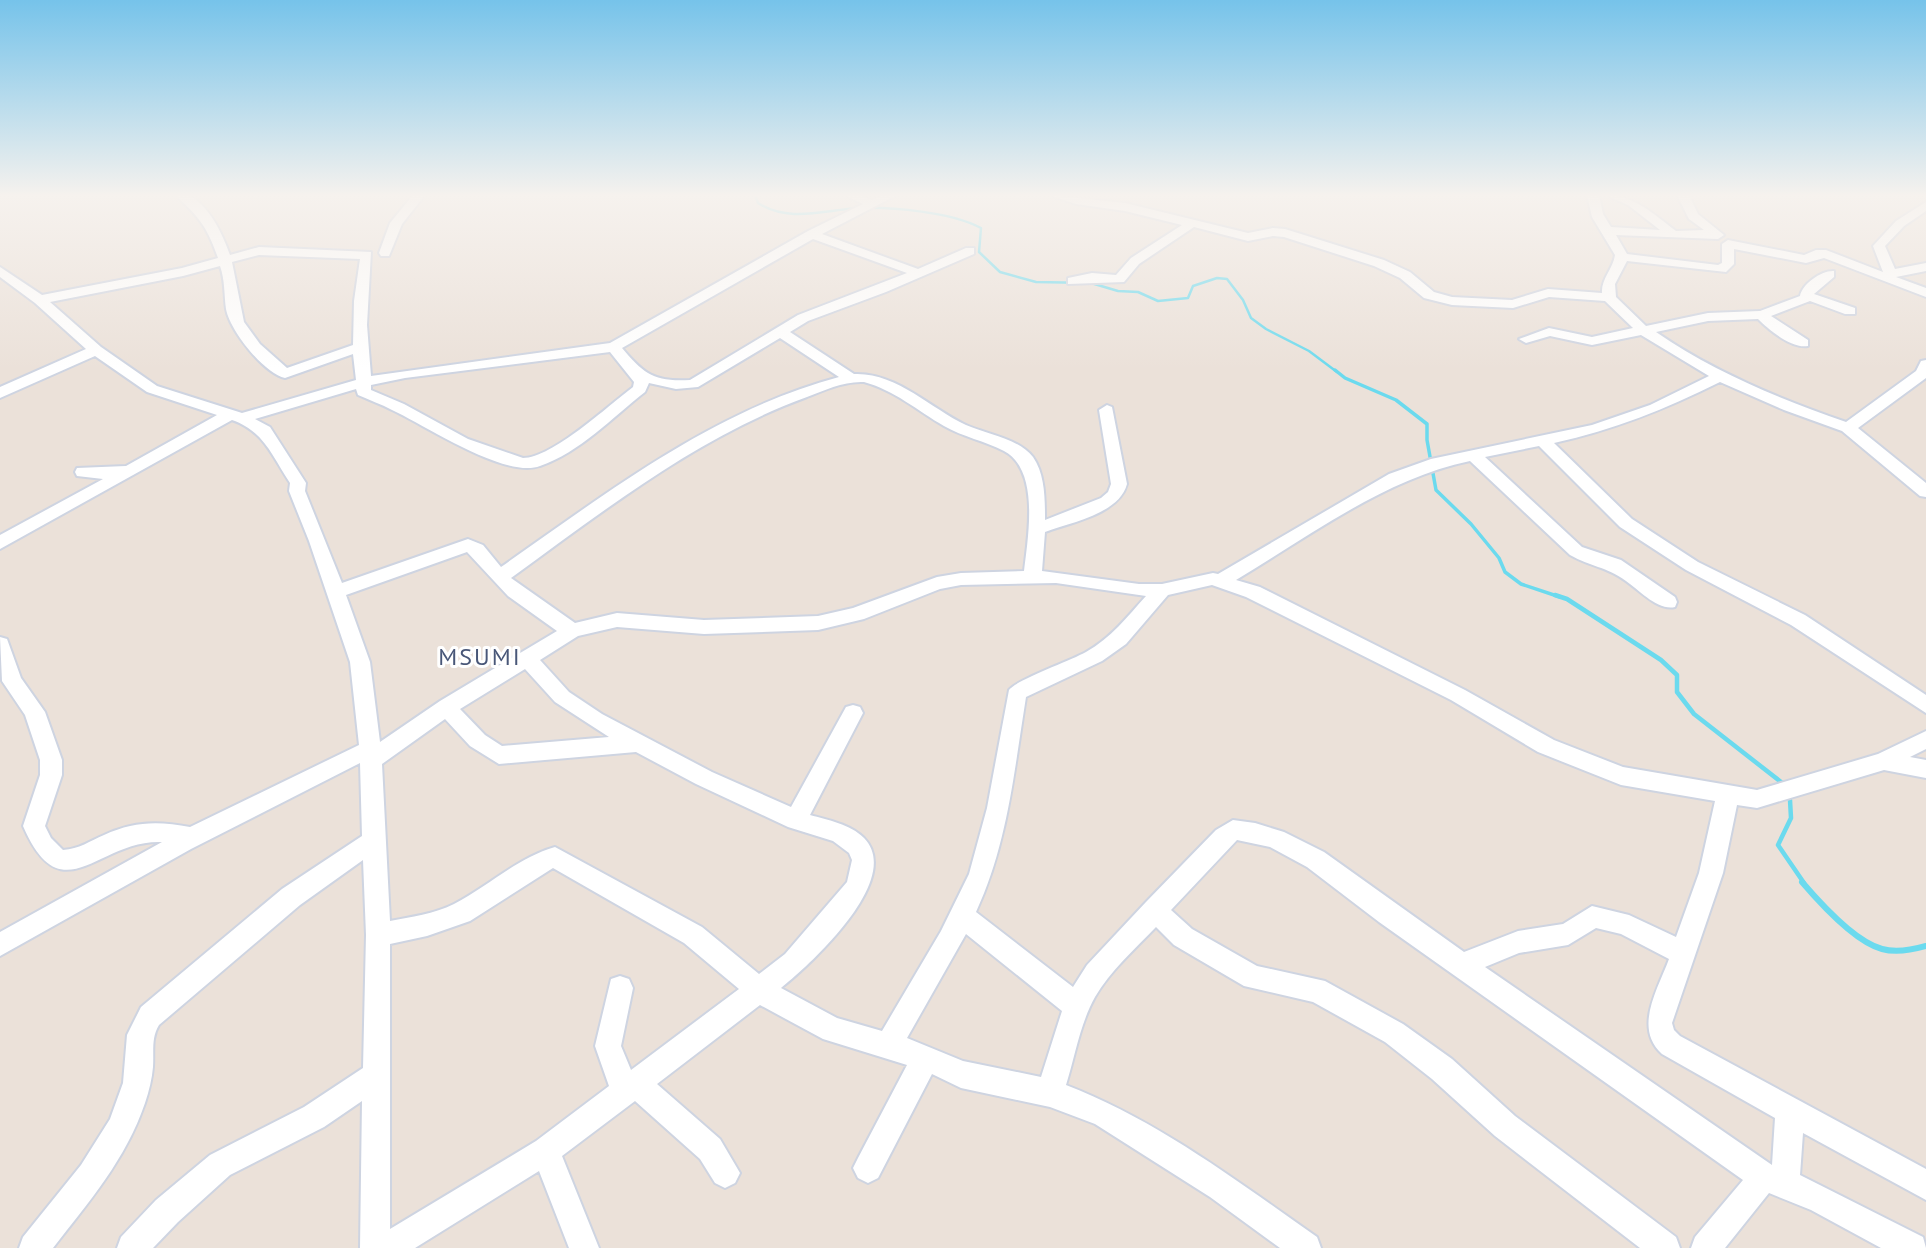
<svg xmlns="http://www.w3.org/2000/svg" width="1926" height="1248" viewBox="0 0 1926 1248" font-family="'PT Sans',sans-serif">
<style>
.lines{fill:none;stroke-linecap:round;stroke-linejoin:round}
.stream-far3{stroke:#6bdaee;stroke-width:2.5}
.stream-far2{stroke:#6bdaee;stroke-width:3.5}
.stream-far1{stroke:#6bdaee;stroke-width:4.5}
.stream{stroke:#6bdaee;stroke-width:6}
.minor-casing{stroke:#ced4e1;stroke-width:4}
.minor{fill:#fff;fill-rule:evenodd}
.labels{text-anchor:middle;stroke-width:6;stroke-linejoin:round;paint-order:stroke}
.quarter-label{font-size:24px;letter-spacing:2px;fill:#495778;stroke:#fff}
</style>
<rect width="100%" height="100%" fill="#ebe1d9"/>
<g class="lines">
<!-- stream-far3 -->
<path class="stream-far3" d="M 755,195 L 758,203 C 790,223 823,210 859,208 C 893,207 951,212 981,228 L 979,252 L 1000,272 L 1036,282 L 1091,283 L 1118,291 L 1138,292 L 1158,301 L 1188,298 L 1193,286 L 1217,278 L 1227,279 L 1243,300 L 1251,318 L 1266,329 L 1309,351 L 1337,372"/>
<!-- stream-far2 -->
<path class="stream-far2" d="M 1335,370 L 1345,378 L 1396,400 L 1427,424 L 1427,440 L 1436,490 L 1471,524 L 1499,558 L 1505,572 L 1521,584 L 1560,597"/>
<!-- stream-far1 -->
<g class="stream-far1">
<path d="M 1555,595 L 1567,599 L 1661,660 L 1677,675 L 1677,692 L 1694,714 L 1781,782"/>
<path d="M 1790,800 L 1791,818 L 1778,845 L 1804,883"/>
</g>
<!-- stream -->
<path class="stream" d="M 1802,882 C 1820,903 1856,942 1882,949 C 1896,953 1912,950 1926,946"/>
<!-- minor casing -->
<g class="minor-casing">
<g id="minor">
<path d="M 175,195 L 189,195 C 210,207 222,233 230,255 L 259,247 L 371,252 L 367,325 L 371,376 L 610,343 L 808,231 L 863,204 L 844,195 L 859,195 L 872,200 L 883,195 L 897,195 L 822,234 L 918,269 L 966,248 L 974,248 L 974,254 L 886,292 L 808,321 L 790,332 L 854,374 C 896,372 930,408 966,425 C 986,434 1018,438 1033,457 C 1045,474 1045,499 1045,520 L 1101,498 L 1108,492 L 1111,484 L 1099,410 L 1107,405 L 1112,407 L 1127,484 C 1119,514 1072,522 1045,532 L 1042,571 L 1139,584 L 1162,584 L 1213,573 L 1218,574 L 1389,474 L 1431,459 L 1592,425 L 1650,405 L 1709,376 L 1641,335 L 1592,345 L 1550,336 L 1526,343 L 1519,339 L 1549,328 L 1592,337 L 1633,328 L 1605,301 L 1549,297 L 1513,308 L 1452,305 L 1424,298 L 1400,278 L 1374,266 L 1284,237 L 1273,236 L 1248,241 L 1194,227 L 1139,264 L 1124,282 L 1068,284 L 1068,278 L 1092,273 L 1116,275 L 1131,258 L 1182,225 L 1125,211 L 1076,204 L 1049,195 L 1125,203 L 1248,233 L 1273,228 L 1285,229 L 1384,260 L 1410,272 L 1434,292 L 1452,297 L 1512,300 L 1548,289 L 1602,293 C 1601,279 1613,269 1615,255 L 1592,217 L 1587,195 L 1599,195 L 1603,214 L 1611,227 L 1660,230 L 1628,205 L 1605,195 C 1635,195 1653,214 1676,231 L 1704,230 L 1689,219 L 1677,195 L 1689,195 L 1698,214 L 1724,235 L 1718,239 L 1616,235 L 1627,254 L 1718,265 L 1722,263 L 1722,244 L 1728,240 L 1804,255 L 1816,250 L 1826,250 L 1883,272 L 1873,246 L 1896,221 L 1926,202 L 1926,211 L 1904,226 L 1885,246 L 1895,269 L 1926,263 L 1926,271 L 1896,277 L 1926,288 L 1926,297 L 1824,258 L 1806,263 L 1734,249 L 1734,264 L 1726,272 L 1627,261 L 1615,284 L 1616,297 L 1646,326 L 1708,313 L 1760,311 L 1800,296 C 1802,284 1822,270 1834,271 L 1834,277 L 1814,294 L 1855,308 L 1855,314 L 1845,314 L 1810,301 L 1771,316 L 1808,340 L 1808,346 C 1792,349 1769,330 1758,319 L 1708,321 L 1656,332 C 1714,372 1780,399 1846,422 L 1916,371 L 1921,361 L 1926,360 L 1926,378 L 1858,428 L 1926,483 L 1926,497 L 1920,496 L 1842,431 L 1784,410 L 1720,382 C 1666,409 1614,430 1554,443 L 1632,519 L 1698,562 L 1805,615 L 1926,695 L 1926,713 L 1791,625 L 1686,570 L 1620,527 L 1539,446 L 1485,457 L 1582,547 L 1621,560 L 1675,597 L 1677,602 L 1675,607 C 1658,611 1639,590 1626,581 C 1605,566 1591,567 1570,555 L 1470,461 C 1384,479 1310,536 1236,580 L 1260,587 L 1465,690 L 1554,740 L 1623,767 L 1757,790 L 1878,754 L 1926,731 L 1926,749 L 1910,757 L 1926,760 L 1926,778 L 1884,770 L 1757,808 L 1737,805 L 1723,873 L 1672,1023 L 1674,1030 L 1680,1036 L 1926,1169 L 1926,1200 L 1803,1133 L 1800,1175 L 1923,1237 L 1926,1248 L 1881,1248 L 1811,1210 L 1769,1193 L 1725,1248 L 1691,1248 L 1695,1237 L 1743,1180 L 1379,922 L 1307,867 L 1270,847 L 1237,840 L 1171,910 L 1192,929 L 1257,966 L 1325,981 L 1403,1024 L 1452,1059 L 1515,1116 L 1676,1237 L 1680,1248 L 1640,1248 L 1495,1136 L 1432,1079 L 1385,1042 L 1313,1002 L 1244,986 L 1174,945 L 1156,927 C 1135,949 1110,971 1095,997 C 1080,1024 1075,1056 1066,1085 C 1157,1120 1237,1181 1317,1237 L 1321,1248 L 1280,1248 L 1210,1197 L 1095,1124 L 1050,1107 L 961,1088 L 932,1074 L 878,1178 L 868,1183 L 858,1178 L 853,1168 L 858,1158 L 907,1065 L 823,1039 L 760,1005 L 657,1084 L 720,1139 L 740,1173 L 735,1183 L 725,1188 L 715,1183 L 700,1159 L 635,1101 L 562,1156 L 599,1248 L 569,1248 L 539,1171 L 415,1248 L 360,1248 L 362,1101 L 324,1127 L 230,1175 L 178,1222 L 153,1248 L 117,1248 L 121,1237 L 156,1200 L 210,1155 L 304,1107 L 363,1068 L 366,935 L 363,860 L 300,905 L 159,1025 C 151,1038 154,1051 153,1067 C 152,1079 149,1091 145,1103 C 126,1159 89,1202 53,1248 L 19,1248 L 23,1237 L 81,1165 L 110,1119 L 123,1083 L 127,1035 L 141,1007 L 282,889 L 362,836 L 360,763 L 191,849 L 0,956 L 0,932 L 162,842 C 98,839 62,916 23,826 L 40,775 L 40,760 L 25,715 L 2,681 L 0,637 L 7,639 L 21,678 L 45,712 L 62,760 L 62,775 L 45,826 L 51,838 L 63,850 C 79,849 90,841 104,835 C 134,821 159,821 190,827 L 359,745 L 350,662 L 309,541 L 289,491 L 290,483 C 272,456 264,431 232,420 L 0,549 L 0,535 L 103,479 L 77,476 L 75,472 L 77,468 L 126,466 L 217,415 L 147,392 L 95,356 L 0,398 L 0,387 L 86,349 L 35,303 L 0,277 L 0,267 L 42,295 L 182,268 L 218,258 C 207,226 199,217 175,195 ZM 813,239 L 907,273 L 798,315 L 690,380 C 654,382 644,374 622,348 ZM 259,255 L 360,259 L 354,301 L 353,345 L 287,368 L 260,344 L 244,322 L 232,262 ZM 220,266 C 225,280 224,294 226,309 C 230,331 264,373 285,378 L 353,354 L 356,380 L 242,413 L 157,386 L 101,347 L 50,302 L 183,276 ZM 780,338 L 839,377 C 712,411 607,493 501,567 L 483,545 L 468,539 L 342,583 L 305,491 L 306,483 L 270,427 L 255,419 L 356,389 L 358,395 C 369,400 381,404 392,410 C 425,425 505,479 540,466 C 579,453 613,417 645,392 L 649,383 L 676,389 L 698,387 ZM 610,352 L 634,382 L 633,387 C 608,406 552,458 523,458 L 468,439 L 404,404 L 371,390 L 371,385 L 405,378 ZM 864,382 C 894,390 918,411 944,426 C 963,437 985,441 1004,451 C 1040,470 1028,537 1024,571 L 961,573 L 937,577 L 853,608 L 818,616 L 704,620 L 617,613 L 575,623 L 511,578 C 605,510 697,437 807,397 C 825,390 844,381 864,382 ZM 467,552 L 508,596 L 557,631 L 440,701 L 380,742 L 370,662 L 346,595 ZM 1056,583 L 1146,596 C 1127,617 1111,638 1086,652 C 1070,661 1016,680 1009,690 L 987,808 L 969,874 L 941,931 L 882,1031 L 837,1018 L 781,988 C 811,964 904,879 864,838 C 850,824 828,820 810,815 L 863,713 L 860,707 L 853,705 L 846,707 L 791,807 L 712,772 L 602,714 L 569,692 L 540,660 L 578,636 L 617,627 L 704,634 L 818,630 L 864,619 L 940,589 L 961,585 ZM 1212,585 L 1246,597 L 1451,700 L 1538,752 L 1621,785 L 1715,801 L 1699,873 L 1676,937 L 1629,915 L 1592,906 L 1563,924 L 1518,931 L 1464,952 L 1324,852 L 1284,832 L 1255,823 L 1233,820 L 1216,830 L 1146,902 L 1087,965 L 1073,987 L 976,912 C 1008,843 1014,771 1026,697 L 1102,661 L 1126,644 L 1168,595 ZM 525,669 L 555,702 L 609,737 L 502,746 L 485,735 L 460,709 ZM 445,719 L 470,746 L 499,764 L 636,752 L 696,784 L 788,827 L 833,841 L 849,853 L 852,860 L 847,882 L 785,954 L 759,974 L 702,927 L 555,847 C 517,858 489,886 454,904 C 434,914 411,917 390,921 L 382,764 ZM 553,868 L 684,943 L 739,989 L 631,1070 L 621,1046 L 633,988 L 629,979 L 620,976 L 611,979 L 595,1046 L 609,1086 L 536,1141 L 390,1229 L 390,944 L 427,936 L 470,921 ZM 1596,928 L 1621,934 L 1669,959 C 1658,989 1633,1028 1662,1054 L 1775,1118 L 1772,1165 L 1485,967 L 1519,953 L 1568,945 ZM 966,934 L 1062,1011 L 1041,1077 L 963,1061 L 907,1038 Z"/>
<path d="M 413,195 L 425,195 L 402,224 L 389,256 L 381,256 L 379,253 L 390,223 Z"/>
</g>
</g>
<!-- minor -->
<use href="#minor" class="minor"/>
</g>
<!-- sky -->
<linearGradient id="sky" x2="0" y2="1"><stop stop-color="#76c3ea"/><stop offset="0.53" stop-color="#f6f2ee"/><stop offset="1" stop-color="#f6f2ee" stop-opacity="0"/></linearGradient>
<rect width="1926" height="369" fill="url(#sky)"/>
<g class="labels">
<!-- quarter labels -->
<g class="quarter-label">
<text x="480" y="665">MSUMI</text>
</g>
</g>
</svg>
